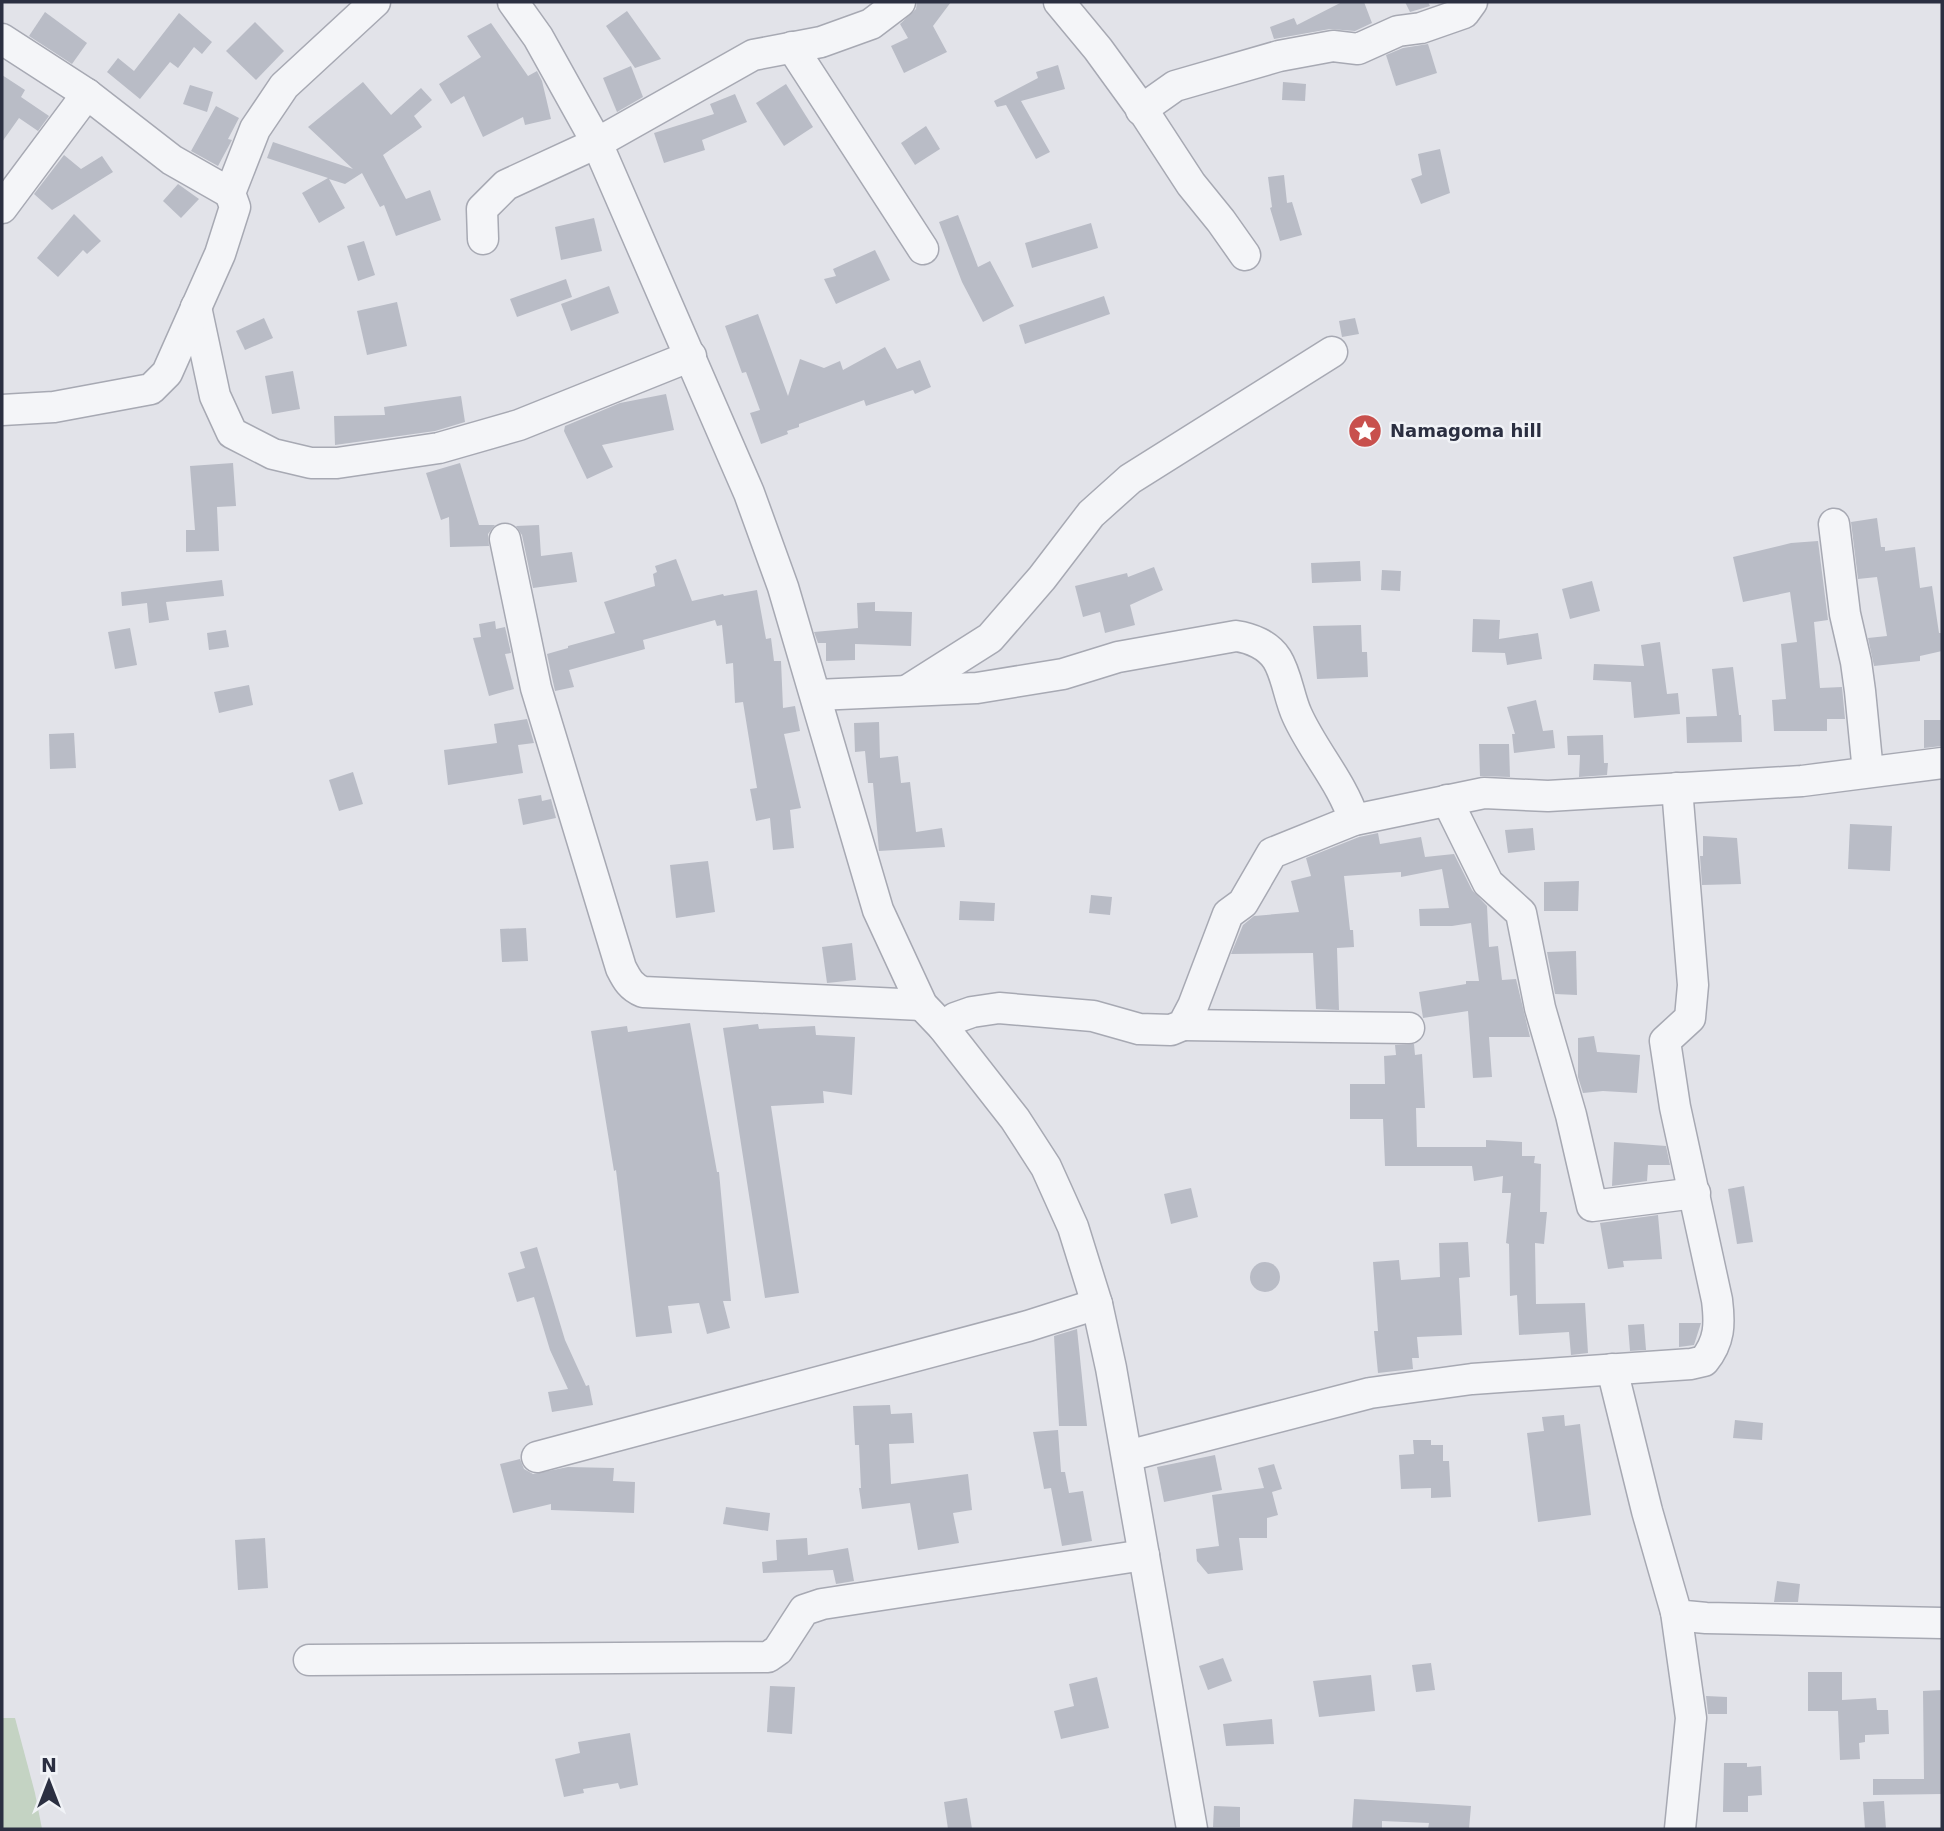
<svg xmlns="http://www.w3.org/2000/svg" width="1944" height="1831" viewBox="0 0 1944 1831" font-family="'DejaVu Sans',sans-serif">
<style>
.green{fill:#c4d3c3}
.building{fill:#b9bcc6}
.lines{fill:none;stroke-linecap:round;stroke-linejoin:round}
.minor-casing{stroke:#a7a9b3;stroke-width:33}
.minor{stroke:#f4f5f8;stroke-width:30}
.labels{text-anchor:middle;stroke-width:5;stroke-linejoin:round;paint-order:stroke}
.poi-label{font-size:18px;font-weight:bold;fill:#2b2f41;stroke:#f1f3f7;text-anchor:start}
</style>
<rect width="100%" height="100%" fill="#e2e3e9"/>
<!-- green -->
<path class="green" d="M 2,1718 L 15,1718 L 35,1793 L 42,1829 L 2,1829 Z"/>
<!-- building -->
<g class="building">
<path d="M 917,2 L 951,2 L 933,26 L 947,52 L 904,73 L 891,46 L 908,38 L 900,24 L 916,9 Z"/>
<path d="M 1342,2 L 1364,2 L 1372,23 L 1355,31 L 1330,29 L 1274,39 L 1270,27 L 1294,18 L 1297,25 Z"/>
<path d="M 1405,2 L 1428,2 L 1430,6 L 1410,12 Z"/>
<path d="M 627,11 L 661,59 L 635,68 L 606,26 Z"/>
<path d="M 45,12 L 87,43 L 72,64 L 29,36 Z"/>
<path d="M 179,13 L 212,42 L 202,54 L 194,47 L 178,68 L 170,62 L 140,99 L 107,72 L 118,58 L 134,71 Z"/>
<path d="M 255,22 L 284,51 L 256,80 L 226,51 Z"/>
<path d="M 491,23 L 528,76 L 537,71 L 542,81 L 551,119 L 525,125 L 523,117 L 483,137 L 464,96 L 451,104 L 439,84 L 481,57 L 467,36 Z"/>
<path d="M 1428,44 L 1437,73 L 1396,86 L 1386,55 L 1403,48 Z"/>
<path d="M 1058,65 L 1065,89 L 1021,101 L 1050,152 L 1036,159 L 1006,105 L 997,107 L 994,101 L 1038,78 L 1036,72 Z"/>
<path d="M 631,66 L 643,97 L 617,112 L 603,78 Z"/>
<path d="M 2,75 L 25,90 L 21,97 L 49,116 L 38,131 L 19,118 L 2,142 Z"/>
<path d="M 363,82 L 391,115 L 421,88 L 432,100 L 414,116 L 422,127 L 383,155 L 406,199 L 430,190 L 441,220 L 396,236 L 384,205 L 380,207 L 362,173 L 345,184 L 329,179 L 345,208 L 319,223 L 302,193 L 328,178 L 267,158 L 273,142 L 353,169 L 308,127 Z"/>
<path d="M 1283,82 L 1306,84 L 1305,101 L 1282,100 Z"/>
<path d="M 786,84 L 813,127 L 784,146 L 756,103 Z"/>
<path d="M 190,85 L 213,92 L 207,112 L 183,104 Z"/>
<path d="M 735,94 L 747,122 L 702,140 L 705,150 L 664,163 L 654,133 L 714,114 L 710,104 Z"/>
<path d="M 216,106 L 239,118 L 228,139 L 232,140 L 218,166 L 191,151 Z"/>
<path d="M 926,126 L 940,149 L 915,165 L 901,143 Z"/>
<path d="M 1440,149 L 1450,193 L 1421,204 L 1411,179 L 1422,175 L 1418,154 Z"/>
<path d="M 64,155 L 81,169 L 102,156 L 113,172 L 52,210 L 34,194 Z"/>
<path d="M 1284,175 L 1287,203 L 1292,202 L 1302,235 L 1280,241 L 1270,208 L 1272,207 L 1268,177 Z"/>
<path d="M 178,184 L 199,199 L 181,218 L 163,201 Z"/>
<path d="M 74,214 L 101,241 L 87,254 L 83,250 L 58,277 L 37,258 Z"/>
<path d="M 958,215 L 978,267 L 990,261 L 1014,306 L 983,322 L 962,282 L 939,222 Z"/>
<path d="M 594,218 L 602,251 L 561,260 L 555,227 Z"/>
<path d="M 1091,223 L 1098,248 L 1032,268 L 1025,243 Z"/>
<path d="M 364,241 L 375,275 L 358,281 L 347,246 Z"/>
<path d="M 875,250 L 890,280 L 836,304 L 824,279 L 836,276 L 833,269 Z"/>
<path d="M 566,279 L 572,297 L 517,317 L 510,299 Z"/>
<path d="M 609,286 L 619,313 L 571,331 L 561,304 Z"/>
<path d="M 1104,296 L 1110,314 L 1025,344 L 1019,325 Z"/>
<path d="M 397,302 L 407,346 L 367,355 L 357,311 Z"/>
<path d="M 758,314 L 788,396 L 800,359 L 824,368 L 840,361 L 843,370 L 885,347 L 897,369 L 920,360 L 931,387 L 915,394 L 913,390 L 866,406 L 864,400 L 799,424 L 799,427 L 787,431 L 788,434 L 761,444 L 750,413 L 760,410 L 746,372 L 742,373 L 725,326 Z"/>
<path d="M 264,318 L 273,338 L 245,350 L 236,331 Z"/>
<path d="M 1355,318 L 1359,334 L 1342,337 L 1339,321 Z"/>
<path d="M 293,371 L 300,409 L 272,414 L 265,376 Z"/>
<path d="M 666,394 L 674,430 L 602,445 L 613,467 L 587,479 L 564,431 L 565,426 L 620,403 Z"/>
<path d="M 461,396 L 465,422 L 435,431 L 335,445 L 334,416 L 385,415 L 384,407 Z"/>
<path d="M 233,463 L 236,506 L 217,507 L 219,551 L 186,552 L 186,530 L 195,530 L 190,466 Z"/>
<path d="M 460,463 L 479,525 L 495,525 L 488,534 L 489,546 L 450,547 L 449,517 L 441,520 L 426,473 Z"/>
<path d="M 1877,518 L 1881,547 L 1885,547 L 1885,551 L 1915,547 L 1920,588 L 1932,586 L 1939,633 L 1942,633 L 1942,651 L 1920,656 L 1920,661 L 1874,666 L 1868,638 L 1887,636 L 1877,577 L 1858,579 L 1851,522 Z"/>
<path d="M 539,525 L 541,556 L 572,552 L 577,582 L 533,588 L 522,535 L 516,526 Z"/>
<path d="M 1818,541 L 1828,620 L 1814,622 L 1820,688 L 1842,687 L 1845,719 L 1827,719 L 1827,731 L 1774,731 L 1772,700 L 1786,699 L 1781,644 L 1797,642 L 1790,592 L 1743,602 L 1733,557 L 1791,543 Z"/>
<path d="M 676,559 L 692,601 L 723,594 L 724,596 L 757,590 L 766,639 L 771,638 L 774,661 L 781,661 L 783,708 L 795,706 L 800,731 L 784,734 L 801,808 L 790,810 L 794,848 L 773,850 L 770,818 L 756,821 L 750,789 L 757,788 L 743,702 L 735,703 L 733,663 L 726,664 L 722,625 L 717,626 L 715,620 L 643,640 L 645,649 L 569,670 L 574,687 L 555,691 L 547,654 L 568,648 L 568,646 L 615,633 L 604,602 L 655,586 L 653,574 L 657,572 L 655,566 Z"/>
<path d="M 1360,561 L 1361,581 L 1312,583 L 1311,563 Z"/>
<path d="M 1154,567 L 1163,590 L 1130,605 L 1135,625 L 1105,633 L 1100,612 L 1083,617 L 1075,586 L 1127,573 L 1128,577 Z"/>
<path d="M 1382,570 L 1401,571 L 1400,591 L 1381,590 Z"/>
<path d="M 222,580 L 224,596 L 166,602 L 169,620 L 149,623 L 147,603 L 122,606 L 121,592 Z"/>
<path d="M 1592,581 L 1600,611 L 1570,619 L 1562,589 Z"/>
<path d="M 875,602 L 875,611 L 912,612 L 911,646 L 855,644 L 855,660 L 826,661 L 826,643 L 818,643 L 814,632 L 858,628 L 857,603 Z"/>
<path d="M 1473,619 L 1500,620 L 1499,639 L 1538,633 L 1542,659 L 1507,665 L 1505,653 L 1472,652 Z"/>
<path d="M 495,621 L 496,629 L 505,627 L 511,653 L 505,654 L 514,689 L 489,696 L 473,638 L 481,637 L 479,624 Z"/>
<path d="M 1361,625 L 1362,652 L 1367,652 L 1368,677 L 1317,679 L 1313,626 Z"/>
<path d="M 130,628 L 137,665 L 115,669 L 108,632 Z"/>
<path d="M 226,630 L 229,647 L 209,650 L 207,633 Z"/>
<path d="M 1660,642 L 1667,694 L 1678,693 L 1680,714 L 1634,718 L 1631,682 L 1593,680 L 1594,664 L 1644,666 L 1641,645 Z"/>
<path d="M 1733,667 L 1739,715 L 1741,715 L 1742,742 L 1687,743 L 1686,717 L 1717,716 L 1712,669 Z"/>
<path d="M 249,685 L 253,705 L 219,713 L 214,692 Z"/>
<path d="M 1536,700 L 1543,731 L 1553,730 L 1555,748 L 1514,753 L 1512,734 L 1515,734 L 1507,707 Z"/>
<path d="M 527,719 L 534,743 L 518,745 L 523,773 L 448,785 L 444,750 L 497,743 L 494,724 Z"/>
<path d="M 1924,720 L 1942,720 L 1942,746 L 1924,748 Z"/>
<path d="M 879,722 L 880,758 L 898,756 L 901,783 L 910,782 L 916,832 L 942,828 L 945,847 L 879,851 L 873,783 L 868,783 L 865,751 L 855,752 L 854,723 Z"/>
<path d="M 74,733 L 76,768 L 50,769 L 49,734 Z"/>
<path d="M 1603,735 L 1604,763 L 1608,763 L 1607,775 L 1579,777 L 1580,755 L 1568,755 L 1567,736 Z"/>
<path d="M 1479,744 L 1509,744 L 1510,777 L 1480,776 Z"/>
<path d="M 353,772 L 363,804 L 339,811 L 329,780 Z"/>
<path d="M 541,795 L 542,801 L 551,799 L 556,818 L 523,825 L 518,799 Z"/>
<path d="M 1850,824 L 1892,826 L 1890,871 L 1848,869 Z"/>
<path d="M 1533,828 L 1535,850 L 1508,853 L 1505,830 Z"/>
<path d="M 1378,833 L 1380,844 L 1421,837 L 1425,857 L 1454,854 L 1472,890 L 1487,906 L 1489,947 L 1498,946 L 1502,980 L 1516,979 L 1530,1037 L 1489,1037 L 1492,1077 L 1473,1078 L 1468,1011 L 1423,1018 L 1419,992 L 1466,984 L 1466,981 L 1479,981 L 1471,923 L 1452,926 L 1420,926 L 1419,909 L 1449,908 L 1442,869 L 1401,877 L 1401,872 L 1344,876 L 1350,930 L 1353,930 L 1354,947 L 1337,948 L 1339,1010 L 1316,1009 L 1313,953 L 1231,954 L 1243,925 L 1254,916 L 1299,912 L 1291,881 L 1311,876 L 1306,858 L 1359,837 Z"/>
<path d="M 1703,836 L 1737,838 L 1741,884 L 1702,885 L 1700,856 L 1703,856 Z"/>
<path d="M 708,861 L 715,912 L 676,918 L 670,865 Z"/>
<path d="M 1579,881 L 1578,911 L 1544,911 L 1544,882 Z"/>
<path d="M 1091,895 L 1112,897 L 1110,915 L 1089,913 Z"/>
<path d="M 960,901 L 995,903 L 994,921 L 959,920 Z"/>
<path d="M 526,928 L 528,961 L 502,962 L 500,929 Z"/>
<path d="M 852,943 L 856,980 L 827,983 L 822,947 Z"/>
<path d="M 1576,951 L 1577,995 L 1555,994 L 1547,952 Z"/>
<path d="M 690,1023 L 717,1172 L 719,1172 L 731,1301 L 723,1301 L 730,1328 L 707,1334 L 699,1303 L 668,1306 L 672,1333 L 636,1337 L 616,1170 L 614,1171 L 591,1031 L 627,1026 L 628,1032 Z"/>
<path d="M 758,1024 L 759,1029 L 815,1026 L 816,1035 L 855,1037 L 852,1095 L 823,1091 L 824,1103 L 771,1106 L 799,1293 L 765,1298 L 723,1028 Z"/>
<path d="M 1594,1036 L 1597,1052 L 1640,1055 L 1637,1093 L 1603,1091 L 1583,1093 L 1578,1077 L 1578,1038 Z"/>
<path d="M 1414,1044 L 1415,1055 L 1422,1054 L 1425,1108 L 1416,1108 L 1417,1147 L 1486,1147 L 1486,1140 L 1522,1142 L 1522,1156 L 1535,1156 L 1534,1163 L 1541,1164 L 1540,1212 L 1547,1212 L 1544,1244 L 1535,1243 L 1536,1304 L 1585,1303 L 1588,1353 L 1571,1355 L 1569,1332 L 1519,1335 L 1517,1295 L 1510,1296 L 1509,1244 L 1506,1243 L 1511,1193 L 1502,1193 L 1503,1176 L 1474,1181 L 1472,1166 L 1385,1166 L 1383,1119 L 1350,1119 L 1350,1084 L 1385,1084 L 1384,1056 L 1396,1055 L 1395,1045 Z"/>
<path d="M 1614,1142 L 1666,1146 L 1670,1165 L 1648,1165 L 1647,1181 L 1612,1186 Z"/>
<path d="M 1744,1186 L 1753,1242 L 1737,1244 L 1728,1189 Z"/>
<path d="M 1191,1188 L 1198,1217 L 1171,1224 L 1164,1194 Z"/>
<path d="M 1658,1215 L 1662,1259 L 1623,1261 L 1624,1267 L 1608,1269 L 1600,1223 Z"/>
<path d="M 1468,1242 L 1470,1277 L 1459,1278 L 1462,1335 L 1417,1337 L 1419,1358 L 1412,1358 L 1413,1369 L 1378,1373 L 1374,1331 L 1378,1331 L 1373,1262 L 1399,1260 L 1401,1280 L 1440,1277 L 1439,1243 Z"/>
<path d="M 537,1247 L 565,1340 L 586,1386 L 589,1385 L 593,1405 L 552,1412 L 548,1392 L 568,1389 L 550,1350 L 534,1297 L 517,1302 L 508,1273 L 525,1268 L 520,1252 Z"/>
<circle cx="1265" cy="1277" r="15"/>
<path d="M 1679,1323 L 1701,1323 L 1694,1345 L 1679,1347 Z"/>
<path d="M 1644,1324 L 1646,1350 L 1630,1351 L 1628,1325 Z"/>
<path d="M 1077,1329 L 1087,1426 L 1059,1426 L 1054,1336 Z"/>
<path d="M 890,1405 L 891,1414 L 912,1413 L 914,1443 L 889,1444 L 891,1484 L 968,1474 L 972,1510 L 953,1513 L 959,1543 L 918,1550 L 910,1503 L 862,1509 L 859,1488 L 861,1488 L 859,1445 L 855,1445 L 853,1406 Z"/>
<path d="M 1564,1415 L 1565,1426 L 1580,1424 L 1591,1515 L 1538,1522 L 1527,1433 L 1544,1431 L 1542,1417 Z"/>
<path d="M 1735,1420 L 1763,1423 L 1762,1440 L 1733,1438 Z"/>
<path d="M 1058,1430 L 1061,1472 L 1065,1472 L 1069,1493 L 1083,1491 L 1092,1541 L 1062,1546 L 1051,1488 L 1044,1489 L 1033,1432 Z"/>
<path d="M 1413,1440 L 1431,1440 L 1431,1445 L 1443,1445 L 1443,1461 L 1449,1461 L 1451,1497 L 1431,1498 L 1431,1488 L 1401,1489 L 1399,1455 L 1414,1454 Z"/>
<path d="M 1215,1455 L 1222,1490 L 1164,1502 L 1157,1467 Z"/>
<path d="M 520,1459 L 524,1469 L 533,1474 L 568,1467 L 614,1468 L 613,1481 L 635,1482 L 634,1513 L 551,1510 L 551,1504 L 513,1513 L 500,1464 Z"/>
<path d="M 1274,1464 L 1282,1489 L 1272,1492 L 1278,1515 L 1267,1518 L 1267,1538 L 1239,1538 L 1243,1570 L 1208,1574 L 1197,1561 L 1196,1549 L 1219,1546 L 1212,1495 L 1264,1488 L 1258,1468 Z"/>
<path d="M 726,1507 L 770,1513 L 768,1531 L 723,1524 Z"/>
<path d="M 265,1538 L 268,1588 L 238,1590 L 235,1540 Z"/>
<path d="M 807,1538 L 808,1555 L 848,1548 L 854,1581 L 836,1584 L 833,1570 L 763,1573 L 762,1562 L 777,1560 L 776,1540 Z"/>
<path d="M 1777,1581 L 1800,1584 L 1798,1602 L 1774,1602 Z"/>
<path d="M 1223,1658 L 1232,1681 L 1208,1690 L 1199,1666 Z"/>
<path d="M 1431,1663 L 1435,1690 L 1416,1692 L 1412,1665 Z"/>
<path d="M 1808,1672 L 1842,1672 L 1842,1700 L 1876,1698 L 1877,1710 L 1888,1710 L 1889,1734 L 1865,1735 L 1865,1742 L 1859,1743 L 1860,1759 L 1840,1760 L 1838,1711 L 1808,1711 Z"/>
<path d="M 1371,1675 L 1375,1711 L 1319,1717 L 1313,1681 Z"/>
<path d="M 1097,1677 L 1109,1728 L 1061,1739 L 1054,1711 L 1074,1706 L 1069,1684 Z"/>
<path d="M 770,1686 L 795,1687 L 792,1734 L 767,1732 Z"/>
<path d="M 1942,1690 L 1942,1794 L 1873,1795 L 1873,1779 L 1924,1779 L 1923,1691 Z"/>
<path d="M 1706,1696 L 1727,1697 L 1727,1714 L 1708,1714 Z"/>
<path d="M 1272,1719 L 1274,1744 L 1226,1746 L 1223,1724 Z"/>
<path d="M 630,1733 L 638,1785 L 620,1789 L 618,1783 L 583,1789 L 584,1793 L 564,1797 L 555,1759 L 580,1753 L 578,1742 Z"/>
<path d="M 1724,1763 L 1747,1763 L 1747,1767 L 1761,1766 L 1762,1795 L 1748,1796 L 1748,1812 L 1723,1812 Z"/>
<path d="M 967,1798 L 972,1829 L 948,1829 L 944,1802 Z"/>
<path d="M 1354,1799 L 1471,1806 L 1469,1829 L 1428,1829 L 1429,1823 L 1382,1821 L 1382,1829 L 1352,1829 Z"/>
<path d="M 1884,1801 L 1886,1829 L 1865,1829 L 1863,1802 Z"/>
<path d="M 1214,1806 L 1240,1807 L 1240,1827 L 1213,1827 Z"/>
</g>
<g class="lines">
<!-- minor casing -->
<g class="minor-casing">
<g id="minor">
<path d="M 513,2 L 538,37 L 597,143 L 749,493 L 783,587 L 878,910 L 922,1005 L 943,1027 L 1015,1119 L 1046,1167 L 1073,1227 L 1097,1304 L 1111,1368 L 1192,1829"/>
<path d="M 1059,2 L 1098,49 L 1146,115 L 1191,184 L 1221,221 L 1245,255"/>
<path d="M 2,39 L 87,94 L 172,160 L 230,193"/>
<path d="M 792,47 L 923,249"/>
<path d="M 1141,110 L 1175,86 L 1279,56 L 1333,46 L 1358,49 L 1398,31 L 1421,28 L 1464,13 L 1472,2"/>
<path d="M 2,208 L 87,94"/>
<path d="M 483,239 L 482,209 L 506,185 L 597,143 L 753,55 L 821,42 L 871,24 L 900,2"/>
<path d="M 196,307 L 215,396 L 232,433 L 273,454 L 311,463 L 337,463 L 439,448 L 519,425 L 691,356"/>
<path d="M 2,410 L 54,407 L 151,389 L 167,373 L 220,254 L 235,207 L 230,193 L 255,129 L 284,86 L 375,2"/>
<path d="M 1834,524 L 1845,614 L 1856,662 L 1860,691 L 1868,772"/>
<path d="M 505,539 L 536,688 L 621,968 C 627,980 631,987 643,992 L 922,1005"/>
<path d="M 908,690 L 990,638 L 1042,578 L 1091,514 L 1130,479 L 1332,352"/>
<path d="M 816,695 L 977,688 L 1063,674 L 1118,657 L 1236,636 C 1251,638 1268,645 1277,659 C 1287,675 1289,698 1297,715 C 1313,751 1342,782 1354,820"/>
<path d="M 1447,800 L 1488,883 L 1521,913 L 1540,1008 L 1571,1115 L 1592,1206 L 1695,1193"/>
<path d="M 1183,1025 L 1409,1028"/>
<path d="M 943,1027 L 955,1018 L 972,1012 L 999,1008 L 1093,1016 L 1139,1029 L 1171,1030 L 1183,1025 L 1193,1006 L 1228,914 L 1243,903 L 1272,853 L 1354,820 L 1484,793 L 1548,796 L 1802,781 L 1942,763"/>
<path d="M 1612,1369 L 1647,1511 L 1676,1612 L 1685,1616 L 1706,1618 L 1942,1623"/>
<path d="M 1127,1456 L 1370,1393 L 1472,1379 L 1691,1364 L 1704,1361 C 1720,1341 1720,1324 1717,1300 L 1675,1107 L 1665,1041 L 1690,1018 L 1693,985 L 1677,788"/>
<path d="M 537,1457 L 1028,1326 L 1097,1304"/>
<path d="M 1676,1612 L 1691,1718 L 1680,1829"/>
<path d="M 309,1660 L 768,1657 L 778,1650 L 804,1610 L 822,1604 L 1144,1555"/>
</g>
</g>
<!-- minor -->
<use href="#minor" class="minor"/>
</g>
<!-- icons -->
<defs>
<g id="sight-disc" transform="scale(1.75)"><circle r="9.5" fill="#c8504d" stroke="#f1f3f7"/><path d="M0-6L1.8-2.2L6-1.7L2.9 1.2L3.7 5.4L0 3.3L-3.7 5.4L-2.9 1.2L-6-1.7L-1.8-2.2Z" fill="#fff"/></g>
</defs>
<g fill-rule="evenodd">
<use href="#sight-disc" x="1365" y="431"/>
</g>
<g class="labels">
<!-- poi labels -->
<g class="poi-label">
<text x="1390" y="437">Namagoma hill</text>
</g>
</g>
<!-- border -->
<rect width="1944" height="1831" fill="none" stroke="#2b2f41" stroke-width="7"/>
<!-- north arrow -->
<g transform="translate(49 1782)" stroke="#f1f3f7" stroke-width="5" paint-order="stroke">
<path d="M0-5L12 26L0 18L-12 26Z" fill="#2b2f41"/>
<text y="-10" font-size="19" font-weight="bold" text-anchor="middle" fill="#2b2f41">N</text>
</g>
</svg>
